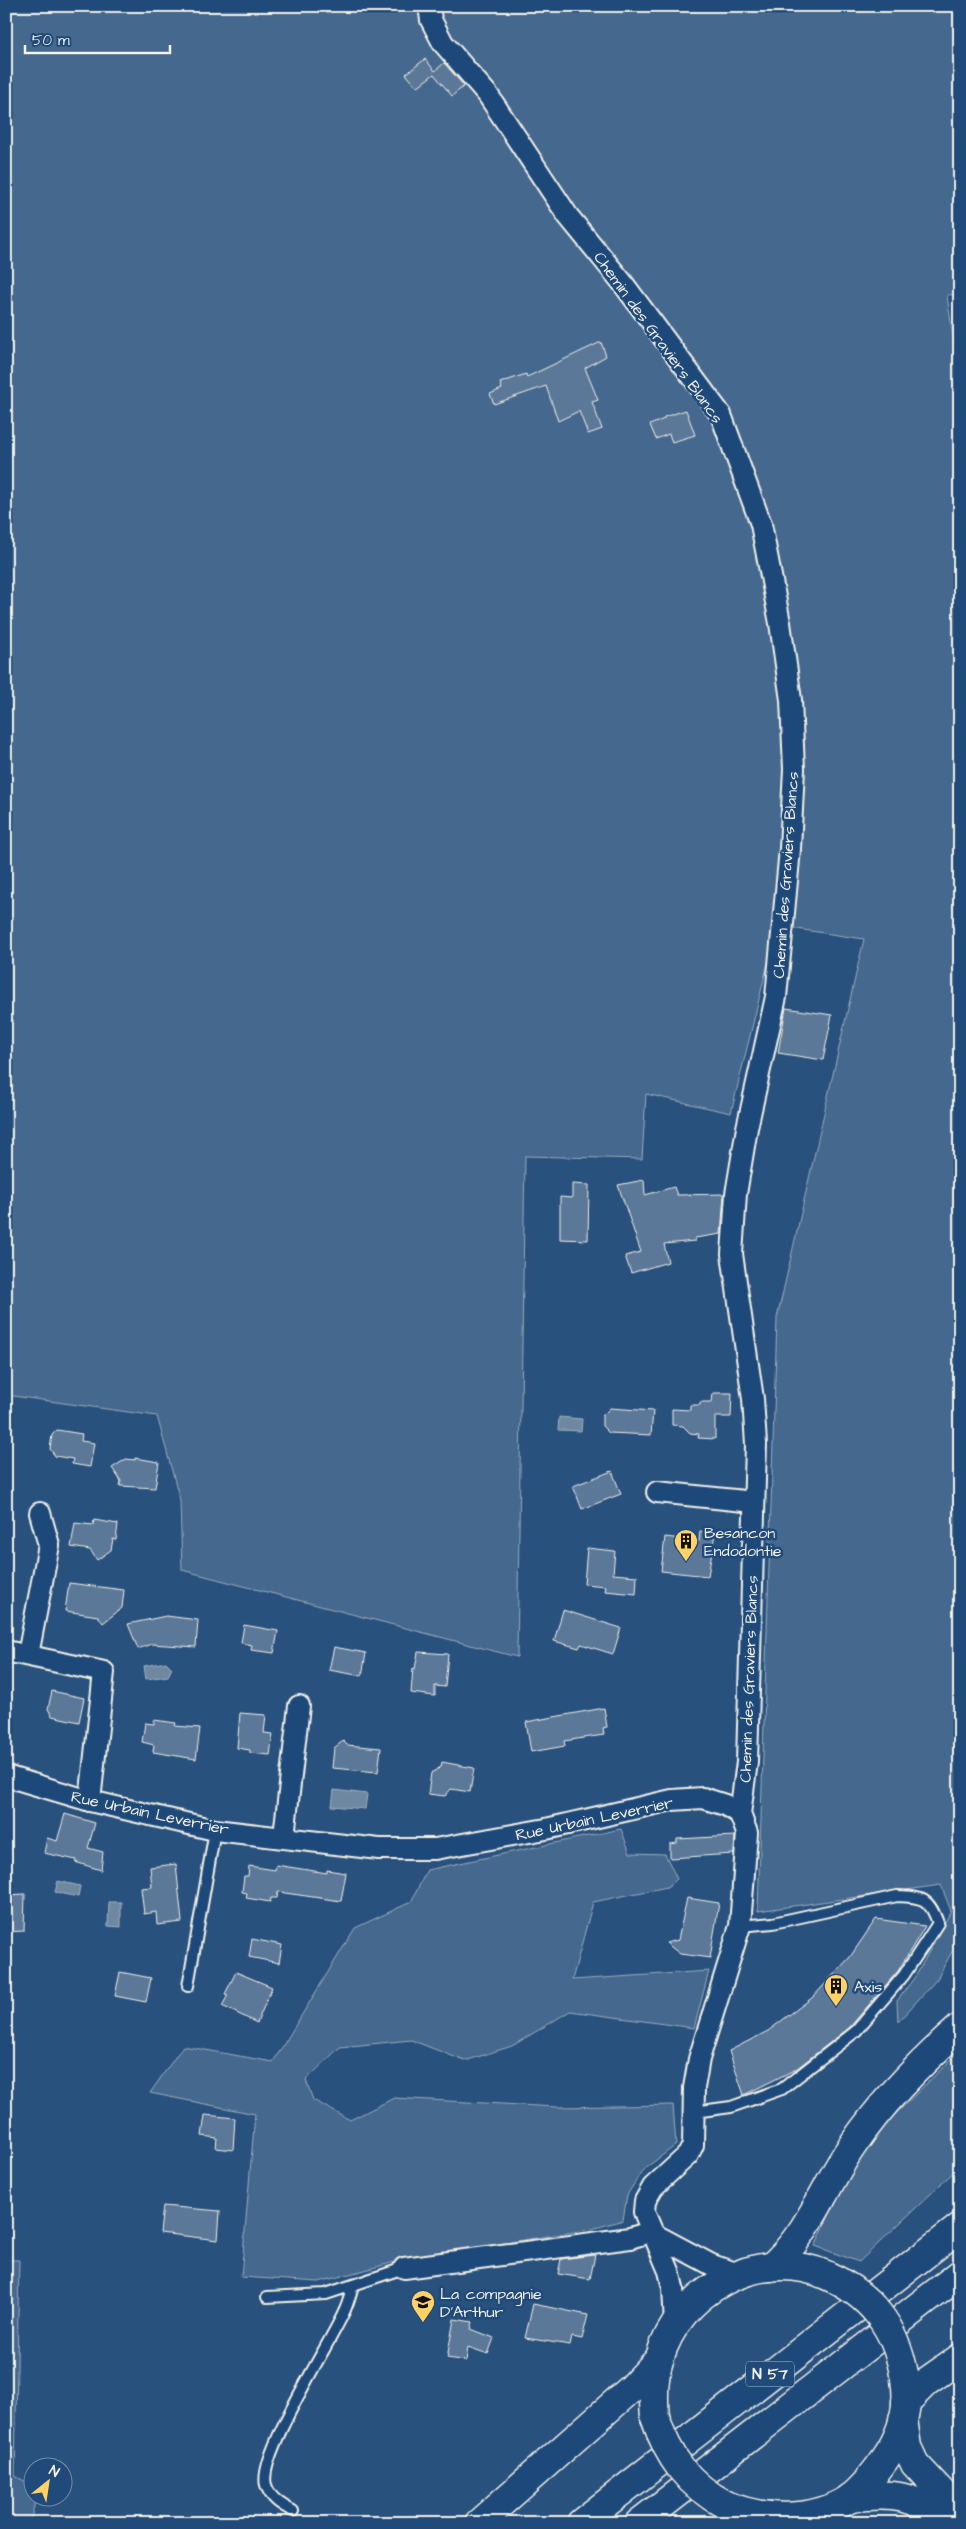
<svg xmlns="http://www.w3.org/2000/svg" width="966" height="2529" viewBox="0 0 966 2529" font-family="'Architects Daughter',sans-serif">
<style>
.green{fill:#45688e;stroke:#9cacbb}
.water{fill:#6e88a2;stroke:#a4b2be}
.building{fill:#5b7899;stroke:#f4f1e8}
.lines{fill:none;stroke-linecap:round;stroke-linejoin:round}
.service-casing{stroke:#f4f1e8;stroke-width:14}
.minor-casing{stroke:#f4f1e8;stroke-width:24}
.secondary-casing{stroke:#f4f1e8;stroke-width:31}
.trunk-casing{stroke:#f4f1e8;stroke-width:31}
.service{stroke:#1f4a7a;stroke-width:10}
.minor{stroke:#1f4a7a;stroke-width:20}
.secondary{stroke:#1f4a7a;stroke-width:28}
.trunk{stroke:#1f4a7a;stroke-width:28}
.secondary-bridge-casing{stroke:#f4f1e8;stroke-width:31;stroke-linecap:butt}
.secondary-bridge{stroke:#1f4a7a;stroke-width:28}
.labels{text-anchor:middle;stroke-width:5;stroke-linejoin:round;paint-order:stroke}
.shield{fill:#1f4a7a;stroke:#b4bfc7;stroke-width:1}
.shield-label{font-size:15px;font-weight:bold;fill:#f4f1e8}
.street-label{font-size:16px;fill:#f4f1e8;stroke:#1f4a7a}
.poi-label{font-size:16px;fill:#f4f1e8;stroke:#1f4a7a;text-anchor:start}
</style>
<rect width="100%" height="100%" fill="#28517e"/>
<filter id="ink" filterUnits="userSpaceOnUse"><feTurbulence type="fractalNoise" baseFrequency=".02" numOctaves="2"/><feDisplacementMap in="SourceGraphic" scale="10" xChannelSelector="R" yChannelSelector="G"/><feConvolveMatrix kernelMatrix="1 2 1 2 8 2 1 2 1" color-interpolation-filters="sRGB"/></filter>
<g filter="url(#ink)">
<!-- green -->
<g class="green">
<path d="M 6,6 L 960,6 L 960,294 L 947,295 L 960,387 L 960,1937 L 937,1979 L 898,2022 L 897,2001 L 917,1974 L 951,1911 L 941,1885 L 758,1911 L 777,1318 L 864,939 L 777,926 L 731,1113 L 646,1094 L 642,1159 L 525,1156 L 517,1657 L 182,1570 L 180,1500 L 157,1416 L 6,1395 Z"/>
<path d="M 621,1829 L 630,1853 L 665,1854 L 677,1879 L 667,1887 L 593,1902 L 572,1980 L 709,1971 L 694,2028 L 570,2011 L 512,2046 L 465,2061 L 411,2040 L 340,2047 L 306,2080 L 313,2100 L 350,2120 L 394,2098 L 556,2107 L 673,2105 L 676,2145 L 643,2170 L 627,2195 L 623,2220 L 592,2229 L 410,2258 L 319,2282 L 241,2277 L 255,2114 L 150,2093 L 183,2046 L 273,2062 L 355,1928 L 411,1902 L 427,1870 Z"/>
<path d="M 960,2051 L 960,2166 L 859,2262 L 815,2246 L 851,2169 L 873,2136 Z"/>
<path d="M 6,2260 L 19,2260 L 15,2476 L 32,2485 L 32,2496 L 36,2497 L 30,2523 L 6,2523 Z"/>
</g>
<!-- water -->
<g class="water">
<path d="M 559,1417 L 582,1419 L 581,1431 L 558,1430 Z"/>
<path d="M 166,1662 L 172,1668 L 168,1676 L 146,1679 L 144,1666 Z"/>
<path d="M 334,1790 L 367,1794 L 365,1809 L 332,1806 Z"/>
<path d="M 58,1881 L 80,1886 L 78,1897 L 55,1892 Z"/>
<path d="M 109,1902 L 121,1902 L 121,1927 L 108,1926 Z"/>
</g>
<!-- building -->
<g class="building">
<path d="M 425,59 L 435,71 L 444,63 L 464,86 L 452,96 L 434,74 L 417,87 L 406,74 Z"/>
<path d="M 601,342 L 606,356 L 585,368 L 598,400 L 592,402 L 602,429 L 588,434 L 579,411 L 558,421 L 546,386 L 494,404 L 490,394 L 502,389 L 500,383 L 526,374 L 527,377 Z"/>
<path d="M 686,410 L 695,435 L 672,442 L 669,434 L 656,439 L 650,425 L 664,419 L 664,417 Z"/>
<path d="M 786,1008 L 832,1015 L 823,1060 L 778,1053 Z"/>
<path d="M 644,1180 L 645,1195 L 674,1187 L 677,1195 L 724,1194 L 721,1234 L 695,1238 L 695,1241 L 664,1244 L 668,1262 L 631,1273 L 625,1256 L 641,1252 L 618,1185 Z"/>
<path d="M 572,1184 L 589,1185 L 588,1240 L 560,1239 L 560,1197 L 572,1198 Z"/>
<path d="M 713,1393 L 732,1393 L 731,1417 L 715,1417 L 715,1439 L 698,1438 L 699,1434 L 690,1433 L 683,1426 L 672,1425 L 672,1409 L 690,1410 L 690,1405 L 700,1405 L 700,1402 L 712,1402 Z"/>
<path d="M 610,1408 L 653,1411 L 651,1435 L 609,1433 L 602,1426 L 602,1416 Z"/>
<path d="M 57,1430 L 82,1434 L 81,1441 L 94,1443 L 90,1467 L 72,1464 L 73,1459 L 55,1456 L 50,1449 L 52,1435 Z"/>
<path d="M 135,1458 L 159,1462 L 155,1488 L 120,1486 L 121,1481 L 112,1468 L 126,1459 L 135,1460 Z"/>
<path d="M 612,1471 L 621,1494 L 582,1509 L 573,1486 Z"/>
<path d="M 94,1520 L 118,1524 L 116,1540 L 113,1539 L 111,1550 L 97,1560 L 90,1550 L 71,1547 L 75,1523 L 93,1525 Z"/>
<path d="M 700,1531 L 715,1533 L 708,1576 L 661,1571 L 665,1537 L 699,1541 Z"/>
<path d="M 587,1548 L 615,1551 L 613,1574 L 637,1576 L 636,1594 L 605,1591 L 606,1586 L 584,1584 Z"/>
<path d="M 69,1583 L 124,1590 L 122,1608 L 103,1623 L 98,1616 L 65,1611 Z"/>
<path d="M 563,1610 L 621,1628 L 613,1654 L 581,1644 L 579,1648 L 554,1641 Z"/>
<path d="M 166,1616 L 198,1620 L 196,1647 L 151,1644 L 138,1649 L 128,1624 Z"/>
<path d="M 244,1625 L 278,1631 L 274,1653 L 251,1650 L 252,1645 L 241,1643 Z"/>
<path d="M 334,1647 L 366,1653 L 362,1676 L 329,1670 Z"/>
<path d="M 418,1652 L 448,1654 L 445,1687 L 435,1686 L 435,1696 L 411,1693 L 413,1668 L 415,1669 Z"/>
<path d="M 52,1691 L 84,1698 L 79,1722 L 52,1716 L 48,1709 Z"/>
<path d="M 604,1708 L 607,1727 L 603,1728 L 604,1735 L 564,1741 L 565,1746 L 531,1752 L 526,1722 Z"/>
<path d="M 240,1713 L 266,1715 L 264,1733 L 273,1734 L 270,1755 L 250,1753 L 250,1750 L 237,1748 Z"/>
<path d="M 154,1720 L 176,1723 L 175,1726 L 200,1728 L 196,1759 L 153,1752 L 154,1745 L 142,1742 L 145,1723 L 154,1724 Z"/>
<path d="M 343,1741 L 347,1745 L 381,1748 L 378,1772 L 332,1768 L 334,1748 Z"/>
<path d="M 442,1762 L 474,1768 L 470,1792 L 451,1789 L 445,1796 L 428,1794 L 431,1773 L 441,1767 Z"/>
<path d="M 65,1814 L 95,1823 L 88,1848 L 103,1852 L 101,1870 L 75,1862 L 76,1860 L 44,1853 L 47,1838 L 57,1841 Z"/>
<path d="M 735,1836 L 734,1854 L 670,1858 L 670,1844 L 677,1843 L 677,1839 Z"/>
<path d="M 176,1864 L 182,1922 L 157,1925 L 156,1912 L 144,1914 L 141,1888 L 152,1887 L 150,1867 Z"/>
<path d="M 276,1865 L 327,1873 L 327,1870 L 346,1873 L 341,1901 L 278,1892 L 277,1898 L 271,1898 L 270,1902 L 246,1898 L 247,1893 L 242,1892 L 244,1876 L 248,1876 L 249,1866 L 275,1870 Z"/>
<path d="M 25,1894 L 24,1931 L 6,1932 L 6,1895 Z"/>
<path d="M 687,1898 L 719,1903 L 710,1958 L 680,1954 L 666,1943 L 678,1940 Z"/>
<path d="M 876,1919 L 925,1926 L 898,1971 L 849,2028 L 796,2069 L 744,2095 L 729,2051 L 768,2031 L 813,1997 L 850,1957 Z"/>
<path d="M 252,1939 L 282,1945 L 279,1963 L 249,1957 Z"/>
<path d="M 120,1972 L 151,1978 L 146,2002 L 115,1996 Z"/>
<path d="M 236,1972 L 272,1987 L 257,2023 L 222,2006 L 228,1995 L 225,1994 Z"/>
<path d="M 205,2115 L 235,2118 L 233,2150 L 216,2148 L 217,2138 L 202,2136 Z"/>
<path d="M 163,2206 L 220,2211 L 218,2240 L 160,2233 Z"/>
<path d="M 595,2255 L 590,2279 L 558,2274 L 561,2259 Z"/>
<path d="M 533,2304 L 588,2315 L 582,2339 L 572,2337 L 570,2345 L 525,2338 Z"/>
<path d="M 454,2319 L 473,2322 L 471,2329 L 494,2338 L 488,2354 L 468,2347 L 466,2361 L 447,2358 Z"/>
</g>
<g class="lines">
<!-- service casing -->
<g class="service-casing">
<g id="service">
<path d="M 188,1986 L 215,1830"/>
<path d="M 694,2112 L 731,2107 L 782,2089 L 856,2031 L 904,1975 L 938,1923 C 929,1898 923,1897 897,1896 L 773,1923 L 740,1926"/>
<path d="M 267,2297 L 326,2294 L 404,2268"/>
<path d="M 293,2511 C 281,2505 270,2498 266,2485 C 257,2456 330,2344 344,2312 C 348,2304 350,2295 353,2286"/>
</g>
</g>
<!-- minor casing -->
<g class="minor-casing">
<g id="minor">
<path d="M 429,6 L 431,20 L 443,43 L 488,95 L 568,216 L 622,282 L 721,415 L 761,524 L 780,623 L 791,700 L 794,769 L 790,849 L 776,997 L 747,1128 L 736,1194 L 732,1254 L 753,1399 L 756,1444 L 747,1762 L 740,1814"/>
<path d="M 657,1492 L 754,1502"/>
<path d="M 6,1651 L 104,1672 L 90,1801"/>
<path d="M 28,1655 L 49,1545 L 40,1513"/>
<path d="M 6,1776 L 90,1801 L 215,1830 L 379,1849 L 435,1849 L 546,1829 L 672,1800 L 703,1798 L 725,1805 L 740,1814 L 747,1833 L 740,1926 L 699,2059 L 694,2088 L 693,2145 L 688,2155 L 653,2187 L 645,2201 L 644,2212 L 669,2271 L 673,2288 L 675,2325"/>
<path d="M 284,1836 L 299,1706"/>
<path d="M 650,2232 L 712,2265 L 737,2274"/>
<path d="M 404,2268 L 630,2238 L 650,2232"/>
</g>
</g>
<!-- secondary casing -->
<g class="secondary-casing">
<g id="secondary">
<path d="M 655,2417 C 653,2397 653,2379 659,2360 C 678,2291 759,2246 826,2275"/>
<path d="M 903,2419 L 907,2447 L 915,2464 L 960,2512"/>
<path d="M 850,2498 C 890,2492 915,2494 947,2523"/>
<path d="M 726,2505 C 764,2521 813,2522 849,2499 C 863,2489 875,2473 885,2459 C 901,2436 910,2408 905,2379"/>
</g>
</g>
<!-- trunk casing -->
<g class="trunk-casing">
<g id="trunk">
<path d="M 771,2267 C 809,2234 824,2187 852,2146 C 882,2102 920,2063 960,2028"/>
<path d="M 906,2402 L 926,2382 L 960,2358"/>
<path d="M 479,2523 L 633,2387 L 659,2359"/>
<path d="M 581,2523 L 960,2227"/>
<path d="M 639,2523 L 960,2274"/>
<path d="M 760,2523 L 770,2516"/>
</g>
</g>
<!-- service -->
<use href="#service" class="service"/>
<!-- minor -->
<use href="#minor" class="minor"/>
<!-- secondary -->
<use href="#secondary" class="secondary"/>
<!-- trunk -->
<use href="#trunk" class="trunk"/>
<!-- secondary-bridge casing -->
<g class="secondary-bridge-casing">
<g id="secondary-bridge">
<path d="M 826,2275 C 871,2295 895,2326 904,2374"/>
<path d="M 655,2417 C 668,2457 688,2485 726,2505"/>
</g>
</g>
<!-- secondary-bridge -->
<use href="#secondary-bridge" class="secondary-bridge"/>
</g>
</g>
<!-- icons -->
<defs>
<g id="building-pin" transform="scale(1.25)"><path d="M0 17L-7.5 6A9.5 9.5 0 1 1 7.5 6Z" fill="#ffd166" stroke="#1f4a7a"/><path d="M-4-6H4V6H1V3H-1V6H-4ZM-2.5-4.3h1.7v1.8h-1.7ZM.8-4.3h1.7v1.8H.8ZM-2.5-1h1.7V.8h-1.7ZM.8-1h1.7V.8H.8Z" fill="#111"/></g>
<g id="school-pin" transform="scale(1.25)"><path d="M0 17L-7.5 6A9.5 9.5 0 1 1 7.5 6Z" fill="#ffd166" stroke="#1f4a7a"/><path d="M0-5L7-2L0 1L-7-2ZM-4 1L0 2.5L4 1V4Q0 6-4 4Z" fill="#111"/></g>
</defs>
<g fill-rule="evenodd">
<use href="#building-pin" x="686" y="1541"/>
<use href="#building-pin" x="836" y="1986"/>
<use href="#school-pin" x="423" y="2302"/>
</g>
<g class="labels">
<!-- shield labels -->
<rect class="shield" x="746" y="2361.5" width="48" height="25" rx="4"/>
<g class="shield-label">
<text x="770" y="2379">N 57</text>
</g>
<!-- street labels -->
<g class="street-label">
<text transform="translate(659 337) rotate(54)" y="6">Chemin des Graviers Blancs</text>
<text transform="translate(785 875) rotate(-86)" y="6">Chemin des Graviers Blancs</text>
<text transform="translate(748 1679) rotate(-88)" y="6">Chemin des Graviers Blancs</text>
<text transform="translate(150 1812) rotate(12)" y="6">Rue Urbain Leverrier</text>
<text transform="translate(594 1818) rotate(-12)" y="6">Rue Urbain Leverrier</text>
</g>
<!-- poi labels -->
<g class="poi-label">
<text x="704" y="1538">Besancon<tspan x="704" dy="18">Endodontie</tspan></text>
<text x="854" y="1992">Axis</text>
<text x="440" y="2299">La compagnie<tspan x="440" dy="18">D'Arthur</tspan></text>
</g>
</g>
<!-- margin -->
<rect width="966" height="2529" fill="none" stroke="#1f4a7a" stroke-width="25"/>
<rect x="12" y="12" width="941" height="2504" fill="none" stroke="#f4f1e8" stroke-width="2" filter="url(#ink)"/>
<!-- north arrow -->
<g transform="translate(48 2482) rotate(30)"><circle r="24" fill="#1f4a7a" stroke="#748da6"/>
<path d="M0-4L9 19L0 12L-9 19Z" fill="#ffd166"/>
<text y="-8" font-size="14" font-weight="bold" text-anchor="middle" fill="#f4f1e8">N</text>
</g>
<!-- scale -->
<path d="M25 45v8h145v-8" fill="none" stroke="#f4f1e8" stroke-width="2.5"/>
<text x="32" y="45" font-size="15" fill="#f4f1e8" stroke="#1f4a7a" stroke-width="4" paint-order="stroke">50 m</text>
</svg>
